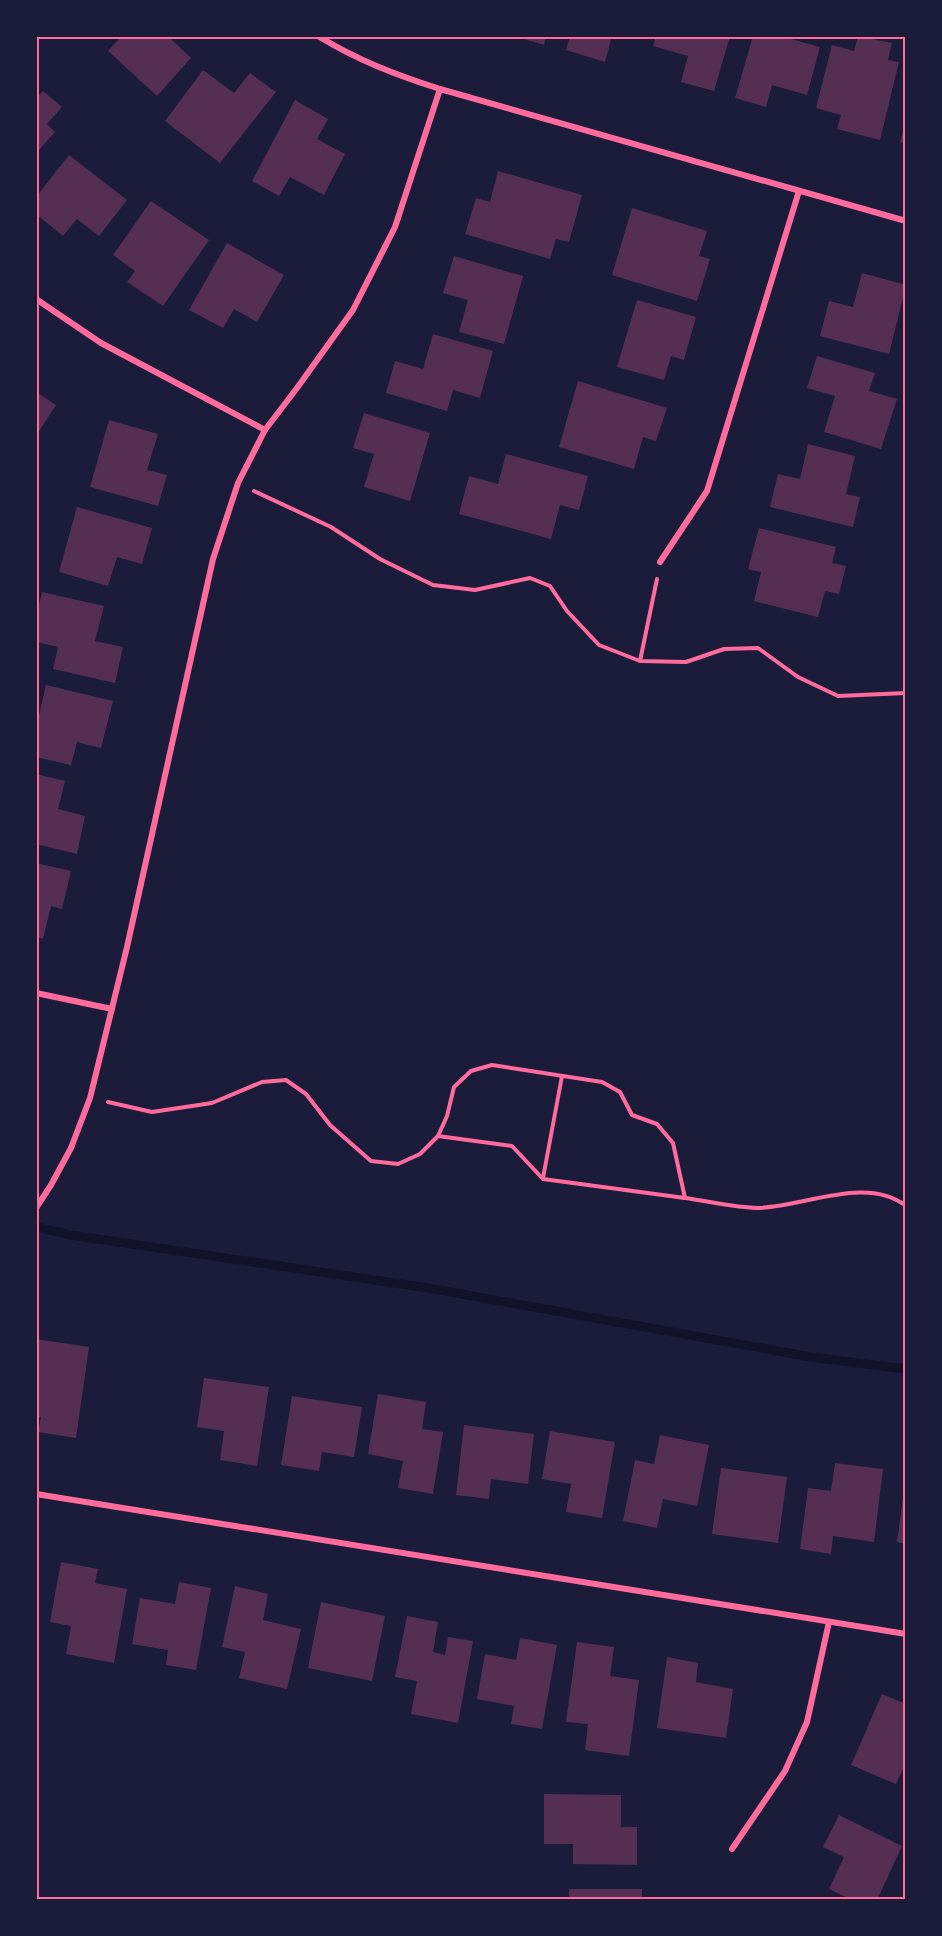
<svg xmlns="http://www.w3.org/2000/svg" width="942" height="1936" viewBox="0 0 942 1936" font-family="'Alegreya Sans',sans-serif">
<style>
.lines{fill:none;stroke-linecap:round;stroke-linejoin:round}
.stream{stroke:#12122b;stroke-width:9}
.building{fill:#542f53}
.path{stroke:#ff6b9d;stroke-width:4}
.minor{stroke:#ff6b9d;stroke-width:6}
.neatline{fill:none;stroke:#ff6b9d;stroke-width:2}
</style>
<rect width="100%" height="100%" fill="#1b1b3a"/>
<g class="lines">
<!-- stream -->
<path class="stream" d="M 36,1227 L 71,1235 L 428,1288 L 811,1357 L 906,1369"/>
</g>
<!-- building -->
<g class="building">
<path d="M 122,36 L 174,36 L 171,39 L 191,58 L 157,96 L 108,51 Z"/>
<path d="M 515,36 L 546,36 L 544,45 Z"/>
<path d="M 570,36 L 612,36 L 605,62 L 566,50 Z"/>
<path d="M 656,36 L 730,36 L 714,91 L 681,82 L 688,56 L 653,46 Z"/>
<path d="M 753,36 L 780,36 L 820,47 L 807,95 L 772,85 L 766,107 L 735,98 Z"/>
<path d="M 858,36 L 892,43 L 888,60 L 899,62 L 880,140 L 837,129 L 841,115 L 816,108 L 832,45 L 854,51 Z"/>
<path d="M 203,70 L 234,93 L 250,73 L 276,92 L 220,163 L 165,121 Z"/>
<path d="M 43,91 L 62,107 L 47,124 L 55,132 L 36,153 L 36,99 Z"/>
<path d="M 295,100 L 328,119 L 317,139 L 345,154 L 324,195 L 290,177 L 279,196 L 252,181 Z"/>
<path d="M 905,125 L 906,125 L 906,144 L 900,142 Z"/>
<path d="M 69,155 L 127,200 L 99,236 L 77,219 L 63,236 L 36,214 L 36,197 Z"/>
<path d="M 498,171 L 582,195 L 569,242 L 556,239 L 550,259 L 465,234 L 476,198 L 490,202 Z"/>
<path d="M 151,201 L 209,240 L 163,306 L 127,282 L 135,271 L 113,255 Z"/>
<path d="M 632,208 L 707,231 L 699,256 L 710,259 L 697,301 L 612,275 Z"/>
<path d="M 227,243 L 284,275 L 257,322 L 234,309 L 223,328 L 189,310 Z"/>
<path d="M 454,256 L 523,276 L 504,344 L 459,332 L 468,300 L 443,293 Z"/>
<path d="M 862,273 L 906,285 L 889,354 L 820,336 L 829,301 L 853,307 Z"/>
<path d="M 637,300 L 696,317 L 684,360 L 671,356 L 664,380 L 617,367 Z"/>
<path d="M 433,334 L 493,351 L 480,398 L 453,390 L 447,411 L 386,393 L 395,361 L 423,369 Z"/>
<path d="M 817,356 L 875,373 L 869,391 L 897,399 L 881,449 L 824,432 L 835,396 L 807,388 Z"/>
<path d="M 578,381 L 667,408 L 656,441 L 643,437 L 634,469 L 559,447 Z"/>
<path d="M 36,392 L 56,405 L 36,436 Z"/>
<path d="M 364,413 L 430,433 L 410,501 L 364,487 L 374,454 L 353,448 Z"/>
<path d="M 109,420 L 158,434 L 147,470 L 167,475 L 158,506 L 90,487 Z"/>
<path d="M 808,444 L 855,456 L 846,494 L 860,497 L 853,527 L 770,507 L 778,474 L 800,479 Z"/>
<path d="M 506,454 L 588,476 L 579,510 L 560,505 L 551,539 L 459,514 L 469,476 L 498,484 Z"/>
<path d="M 77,507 L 152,528 L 142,564 L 117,557 L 108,586 L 59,572 Z"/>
<path d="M 759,528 L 836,547 L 832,563 L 846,566 L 839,594 L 825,591 L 818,617 L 754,601 L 761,572 L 748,569 Z"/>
<path d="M 42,592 L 104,606 L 95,641 L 123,647 L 115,683 L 53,669 L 58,647 L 36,642 L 36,619 Z"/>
<path d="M 46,685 L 113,701 L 101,748 L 77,742 L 71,765 L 36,757 L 36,728 Z"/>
<path d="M 36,774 L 65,781 L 58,809 L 85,816 L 77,854 L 36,844 Z"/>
<path d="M 36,863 L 71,871 L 62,909 L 51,906 L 43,939 L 36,937 Z"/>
<path d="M 36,1339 L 89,1347 L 76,1438 L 38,1432 L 41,1417 L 36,1417 Z"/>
<path d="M 204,1378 L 269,1387 L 257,1466 L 220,1460 L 224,1431 L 197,1427 Z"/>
<path d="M 378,1394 L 426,1402 L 422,1429 L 443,1432 L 433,1494 L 398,1488 L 403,1461 L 368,1454 Z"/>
<path d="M 292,1396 L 362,1407 L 354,1457 L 322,1452 L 319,1471 L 281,1465 Z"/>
<path d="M 464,1425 L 534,1434 L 528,1484 L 491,1479 L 489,1499 L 456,1495 Z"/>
<path d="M 550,1431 L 615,1442 L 602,1518 L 566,1512 L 571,1484 L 542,1479 Z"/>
<path d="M 660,1435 L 709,1445 L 697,1506 L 663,1499 L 657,1528 L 623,1521 L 635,1460 L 654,1464 Z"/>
<path d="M 835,1463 L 883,1469 L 874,1542 L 833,1536 L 831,1554 L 800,1549 L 808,1488 L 831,1491 Z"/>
<path d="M 721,1468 L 787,1477 L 778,1543 L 712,1534 Z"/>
<path d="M 903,1498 L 906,1498 L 906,1544 L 897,1542 Z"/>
<path d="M 61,1562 L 98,1569 L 95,1583 L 127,1589 L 114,1663 L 66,1654 L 71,1626 L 50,1622 Z"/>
<path d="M 179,1582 L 211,1588 L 196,1670 L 166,1665 L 168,1650 L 132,1644 L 140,1598 L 175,1604 Z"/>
<path d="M 235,1586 L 268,1594 L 263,1620 L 301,1629 L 287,1689 L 239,1678 L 245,1652 L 222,1647 Z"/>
<path d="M 321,1602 L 385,1616 L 372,1681 L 308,1668 Z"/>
<path d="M 407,1616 L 438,1622 L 433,1652 L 445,1655 L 448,1637 L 473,1641 L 458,1723 L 411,1714 L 417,1681 L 395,1677 Z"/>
<path d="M 520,1638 L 557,1645 L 542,1729 L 511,1724 L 514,1706 L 477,1699 L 485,1654 L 516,1660 Z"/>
<path d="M 577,1642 L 614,1647 L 610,1676 L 639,1680 L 629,1756 L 585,1750 L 588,1724 L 566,1722 Z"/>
<path d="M 667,1657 L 698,1663 L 696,1682 L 733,1689 L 726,1738 L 657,1728 Z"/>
<path d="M 882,1694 L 906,1704 L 906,1762 L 896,1784 L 851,1765 Z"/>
<path d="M 544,1794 L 621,1795 L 621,1827 L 637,1827 L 637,1865 L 573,1864 L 573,1844 L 544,1844 Z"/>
<path d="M 839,1815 L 902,1846 L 877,1900 L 852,1900 L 829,1889 L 844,1857 L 823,1847 Z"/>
<rect x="569" y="1889" width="73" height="11"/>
</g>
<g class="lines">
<!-- path -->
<g class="path">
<path d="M 254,491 L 331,527 L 380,559 L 433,585 L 475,590 L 530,578 L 550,586 L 567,611 L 599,645 L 640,661 L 686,662 L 724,649 L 758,648 L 798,677 L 838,696 L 906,693"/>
<path d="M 640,661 L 657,579"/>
<path d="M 108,1102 L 152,1112 L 212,1103 L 262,1082 L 286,1080 L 306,1094 L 330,1125 L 371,1161 L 398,1164 L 420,1154 L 438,1136 L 447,1116 L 454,1087 L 471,1071 L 492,1065 L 602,1082 L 620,1092 L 632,1115 L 657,1124 L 673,1143 L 685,1198 C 707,1201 737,1208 758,1208 C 804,1207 866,1175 906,1206"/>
<path d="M 438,1136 L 512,1146 L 543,1179 L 685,1198"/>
<path d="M 543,1178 L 562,1076"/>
</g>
<!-- minor -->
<g class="minor">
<path d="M 318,36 C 357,60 396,75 440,89 L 906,221"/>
<path d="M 36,299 L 101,343 L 265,430"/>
<path d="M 660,562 L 707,491 L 799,191"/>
<path d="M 36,993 L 112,1009"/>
<path d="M 36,1208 L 51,1185 L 71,1148 L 90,1098 L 127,947 L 213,559 L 238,483 L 265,430 L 297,388 L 353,310 L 395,227 L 440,89"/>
<path d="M 36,1494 L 906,1634"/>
<path d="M 732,1849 L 785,1771 L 807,1722 L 829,1622"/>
</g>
</g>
<!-- border -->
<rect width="942" height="1936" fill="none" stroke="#1b1b3a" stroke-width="75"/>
<rect x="38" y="38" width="866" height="1860" class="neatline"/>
</svg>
